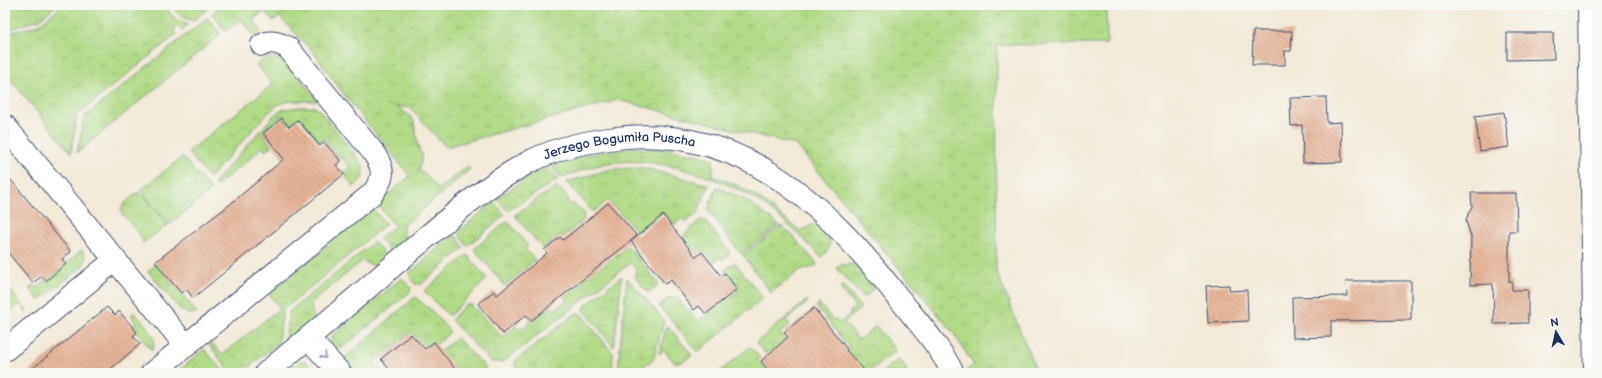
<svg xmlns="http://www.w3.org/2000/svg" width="1602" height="378" viewBox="0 0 1602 378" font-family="'Balsamiq Sans',sans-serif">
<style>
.grass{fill:url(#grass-tufts);stroke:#668472}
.building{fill:url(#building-back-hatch)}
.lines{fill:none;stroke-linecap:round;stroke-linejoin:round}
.minor-casing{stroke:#3b4b70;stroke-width:24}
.minor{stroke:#fff;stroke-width:22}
.oneway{stroke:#8d97ae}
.labels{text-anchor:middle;stroke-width:3.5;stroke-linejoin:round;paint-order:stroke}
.street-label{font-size:13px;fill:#1b2f5e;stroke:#f6f6f2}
</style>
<defs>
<pattern id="grass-tufts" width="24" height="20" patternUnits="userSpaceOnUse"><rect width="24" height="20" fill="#b0da86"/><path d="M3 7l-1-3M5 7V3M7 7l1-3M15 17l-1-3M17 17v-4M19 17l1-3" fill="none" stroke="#97bb76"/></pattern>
<pattern id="building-back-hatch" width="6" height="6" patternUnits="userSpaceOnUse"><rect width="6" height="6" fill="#e5b295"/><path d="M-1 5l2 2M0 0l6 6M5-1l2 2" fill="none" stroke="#c49983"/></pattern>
</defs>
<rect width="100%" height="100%" fill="#f6f6f2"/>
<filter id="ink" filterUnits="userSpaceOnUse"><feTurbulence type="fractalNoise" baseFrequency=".025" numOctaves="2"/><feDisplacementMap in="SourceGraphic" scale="8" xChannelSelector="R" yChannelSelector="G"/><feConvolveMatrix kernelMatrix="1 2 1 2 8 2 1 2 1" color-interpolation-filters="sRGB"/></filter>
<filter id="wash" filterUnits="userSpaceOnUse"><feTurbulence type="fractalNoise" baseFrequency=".012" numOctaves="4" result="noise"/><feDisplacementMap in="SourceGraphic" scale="16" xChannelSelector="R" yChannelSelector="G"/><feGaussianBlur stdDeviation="0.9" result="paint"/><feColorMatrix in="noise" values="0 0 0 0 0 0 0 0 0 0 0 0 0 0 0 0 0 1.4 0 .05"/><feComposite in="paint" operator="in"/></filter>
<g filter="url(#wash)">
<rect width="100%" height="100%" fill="#f2e9d6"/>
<!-- grass -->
<g class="grass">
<path d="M 5,5 L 57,5 L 40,19 L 5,31 Z"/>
<path d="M 63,5 L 164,5 L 174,18 L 188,25 L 182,30 L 178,26 L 173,30 L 177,34 L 173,37 L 77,115 L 71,153 L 5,73 L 5,34 L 35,26 L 41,23 Z"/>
<path d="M 172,5 L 212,5 L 193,21 C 184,18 176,14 172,5 Z"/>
<path d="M 222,5 L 1106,5 L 1107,44 L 997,45 L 996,270 L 1037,373 L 965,373 L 968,369 L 974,365 L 952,331 L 796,145 L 618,100 L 446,147 L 410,108 L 395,106 L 410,116 L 414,122 L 419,150 L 422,154 L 421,163 L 418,171 L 423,172 L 438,189 L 467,167 L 470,169 L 402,227 L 406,241 L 393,255 L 379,238 L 395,226 L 377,204 L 410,176 L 342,92 L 315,54 L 280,17 L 273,21 L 264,11 L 253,20 L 261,31 L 255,37 L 241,19 L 225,31 L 212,13 Z"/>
<path d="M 207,18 L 221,34 L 77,153 L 84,117 Z"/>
<path d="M 275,57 L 287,63 L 318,101 L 289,101 L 277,105 L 266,115 L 209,178 L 188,152 L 273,84 L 256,65 L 267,58 Z"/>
<path d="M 300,107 L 314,107 L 319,110 L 359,159 C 367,171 364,178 354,187 L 345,176 L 347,175 L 344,172 L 350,168 L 342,157 L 340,158 L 324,139 L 319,142 L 299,117 L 289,125 L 281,116 L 262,133 L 271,146 L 265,151 L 261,146 L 256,153 L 217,186 L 214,183 L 275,114 L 284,109 Z"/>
<path d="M 633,148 C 661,148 686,151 713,159 L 713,176 L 737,185 L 759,198 L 800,231 L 817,223 C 828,235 837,245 821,257 C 801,237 782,217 758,201 C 722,178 661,158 619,162 C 598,163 580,171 561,178 L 551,166 C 579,155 603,151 633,148 Z"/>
<path d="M 182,157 L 211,190 L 169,225 L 141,190 Z"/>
<path d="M 548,167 L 557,180 L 508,211 L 498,201 L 498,198 L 524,180 Z"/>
<path d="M 644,168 L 709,185 L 697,214 L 686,222 L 682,218 L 674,225 L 663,212 L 637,232 L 608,200 L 593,212 L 567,182 L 611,169 Z"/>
<path d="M 558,187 L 569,199 L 567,201 L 570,204 L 573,203 L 585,214 L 583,216 L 585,219 L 563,237 L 560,235 L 543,249 L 515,215 L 538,198 Z"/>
<path d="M 717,187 L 748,201 L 779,225 L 741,254 L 708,209 Z"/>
<path d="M 139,192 L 145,197 L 168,225 L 143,243 L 142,238 L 121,212 C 121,203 132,197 139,192 Z"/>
<path d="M 494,202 L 505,215 L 467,246 L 460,236 L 459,231 Z"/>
<path d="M 372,208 L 386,224 L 283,310 L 278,343 L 242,373 L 232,373 L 209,345 L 211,342 L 222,355 L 280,308 L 269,294 Z"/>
<path d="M 700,220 L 705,221 L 729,251 L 728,256 L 724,260 L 720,257 L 713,263 L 702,250 L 697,254 L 683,236 Z"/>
<path d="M 507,221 L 508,221 L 528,246 L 525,249 L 535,260 L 505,286 L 474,249 Z"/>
<path d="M 781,226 L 793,236 L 817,264 L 815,267 L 800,270 L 771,293 L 743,255 Z"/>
<path d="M 453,236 L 457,237 L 464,248 L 420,285 L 418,283 L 416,285 L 408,274 Z"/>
<path d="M 374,242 L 389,259 C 380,266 372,268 363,260 L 311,303 L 314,321 L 284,346 L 289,312 Z"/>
<path d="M 628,246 L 659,284 L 648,293 L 635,277 L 636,269 L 630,263 L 503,362 L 491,362 L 451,320 L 465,305 L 472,305 L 503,338 L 516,326 L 520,330 L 550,306 L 554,310 L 568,300 L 564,297 L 585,280 L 584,278 L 597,267 L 599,269 Z"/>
<path d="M 82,250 L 86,259 L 82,267 L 39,301 L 29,288 L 31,287 L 33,288 L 32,286 L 34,284 L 37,288 L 45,281 L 46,282 Z"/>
<path d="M 467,255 L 487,279 L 449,316 L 424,291 Z"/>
<path d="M 158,263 L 164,270 L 162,272 L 182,294 L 197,313 L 188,314 L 180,309 L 148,271 Z"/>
<path d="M 735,263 L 763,298 L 698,352 L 659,306 L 670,297 L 672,299 L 676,296 L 698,321 L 739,289 L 724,270 Z"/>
<path d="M 851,264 C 862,267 872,279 873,290 L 864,298 L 836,268 L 841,265 Z"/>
<path d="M 622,276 L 614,347 L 584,310 L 585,306 Z"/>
<path d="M 402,278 L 411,288 L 409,293 L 348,343 L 333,353 L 331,346 L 332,336 Z"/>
<path d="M 627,278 L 664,320 L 654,358 L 635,373 L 621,373 L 618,369 Z"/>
<path d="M 5,284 L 27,311 L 26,312 L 20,304 L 5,316 Z"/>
<path d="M 843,285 L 861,308 L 844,322 L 859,340 L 876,326 L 896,351 L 869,372 L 867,370 L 862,373 L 844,353 L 850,349 L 816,306 L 819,303 L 833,320 L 836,319 L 840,323 L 851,313 L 850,311 L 855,307 L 840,288 Z"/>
<path d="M 415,297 L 433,312 L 450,332 L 437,344 L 434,341 L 426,347 L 411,332 L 374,363 L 382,373 L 349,373 L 342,360 Z"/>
<path d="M 807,300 L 808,302 L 786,320 L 790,324 L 780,333 L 792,348 L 776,362 L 768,351 L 765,353 L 756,343 Z"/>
<path d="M 134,312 C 143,323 160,336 152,351 L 132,326 L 136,323 L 131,315 Z"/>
<path d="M 576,313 L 581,314 L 613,353 L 612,373 L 522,373 L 515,365 L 514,362 Z"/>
<path d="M 667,325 L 692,355 L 682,362 L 674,362 L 664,350 L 659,354 Z"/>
<path d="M 457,338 L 486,368 C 479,375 470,373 460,373 L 454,366 L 449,369 L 436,354 Z"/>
<path d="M 750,347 L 760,358 L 757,360 L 766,369 L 761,373 L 718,373 Z"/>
<path d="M 204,349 L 225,373 L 184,373 L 181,369 Z"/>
<path d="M 898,360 L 901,361 L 908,373 L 881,373 Z"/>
<path d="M 305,361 L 310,366 L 301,373 L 287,373 L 299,362 Z"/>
</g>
<g id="blocks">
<!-- building -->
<g class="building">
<path d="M 1253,31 L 1292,31 L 1291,51 L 1285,51 L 1285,65 L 1252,65 Z"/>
<path d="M 1507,33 L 1553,33 L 1554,59 L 1507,60 Z"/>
<path d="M 1326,97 L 1327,123 L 1341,122 L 1342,162 L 1303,163 L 1302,125 L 1291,126 L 1290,98 Z"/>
<path d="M 1504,112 L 1509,147 L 1480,151 L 1475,116 Z"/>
<path d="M 282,118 L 289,127 L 298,120 L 320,146 L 324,142 L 341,161 L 336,165 L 344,174 L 193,298 L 186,289 L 181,293 L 155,262 L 228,206 L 284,159 L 263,133 Z"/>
<path d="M 5,173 L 71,252 L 62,259 L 66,264 L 46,281 L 42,276 L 33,283 L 5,249 Z"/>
<path d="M 1471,193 L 1516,193 L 1517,231 L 1509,231 L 1509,282 L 1512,282 L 1512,290 L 1528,290 L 1528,323 L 1494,324 L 1493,284 L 1470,285 L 1471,236 L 1466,221 L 1468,214 L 1472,207 Z"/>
<path d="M 608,203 L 637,236 L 531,321 L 526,315 L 503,334 L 478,304 L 494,291 L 497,295 L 547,253 L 544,250 L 560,237 L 563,240 Z"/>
<path d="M 663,215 L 696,257 L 702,252 L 721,276 L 725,273 L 737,289 L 706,314 L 699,306 L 694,310 L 671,280 L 665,284 L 631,241 Z"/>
<path d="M 1346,281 L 1411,281 L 1411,320 L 1331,321 L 1331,337 L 1293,338 L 1292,297 L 1347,296 Z"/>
<path d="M 1229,285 L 1230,291 L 1247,290 L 1248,321 L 1208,323 L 1206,286 Z"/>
<path d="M 107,307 L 115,315 L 119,311 L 137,332 L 133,336 L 140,344 L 106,373 L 27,373 Z"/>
<path d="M 814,308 L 847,349 L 846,350 L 867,373 L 770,373 L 761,361 L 788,337 L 784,332 Z"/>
<path d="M 411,334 L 425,349 L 434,342 L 458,373 L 392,373 L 381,359 Z"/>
</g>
</g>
</g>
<g filter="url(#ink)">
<use href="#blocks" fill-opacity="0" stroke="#3b4b70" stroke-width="1"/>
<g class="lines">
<!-- minor casing -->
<g class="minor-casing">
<g id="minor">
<path d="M 1589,5 L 1595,373"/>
<path d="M 5,126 L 186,346"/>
<path d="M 308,338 L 340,373"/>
<path d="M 5,350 L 115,260"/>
<path d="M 152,373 L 372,194 C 385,177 385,170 373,152 L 288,48 C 280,43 270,40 262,45"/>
<path id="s1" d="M 266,373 C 309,337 353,301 395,264 C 439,227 482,186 533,160 C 558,148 581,143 608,139 C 737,120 824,202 897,296 C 917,321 939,345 953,373"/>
</g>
</g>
<!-- minor -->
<use href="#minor" class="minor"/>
</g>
<!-- one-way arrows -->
<defs><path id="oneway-chevron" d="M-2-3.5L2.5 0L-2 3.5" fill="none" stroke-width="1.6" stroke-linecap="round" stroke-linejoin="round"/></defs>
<use class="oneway" href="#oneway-chevron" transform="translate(324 356) rotate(48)"/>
</g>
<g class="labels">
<!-- street labels -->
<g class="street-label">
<text dy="5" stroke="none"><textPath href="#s1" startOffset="431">Jerzego Bogumiła Puscha</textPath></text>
</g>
</g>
<!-- margin -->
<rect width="1602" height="378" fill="none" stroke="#f6f6f2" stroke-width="20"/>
<!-- north arrow -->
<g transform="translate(1556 332) rotate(351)" stroke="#f6f6f2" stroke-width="3" paint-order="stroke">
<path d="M0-3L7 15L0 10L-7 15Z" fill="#1b2f5e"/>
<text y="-6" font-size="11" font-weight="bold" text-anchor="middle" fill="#1b2f5e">N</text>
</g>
</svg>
